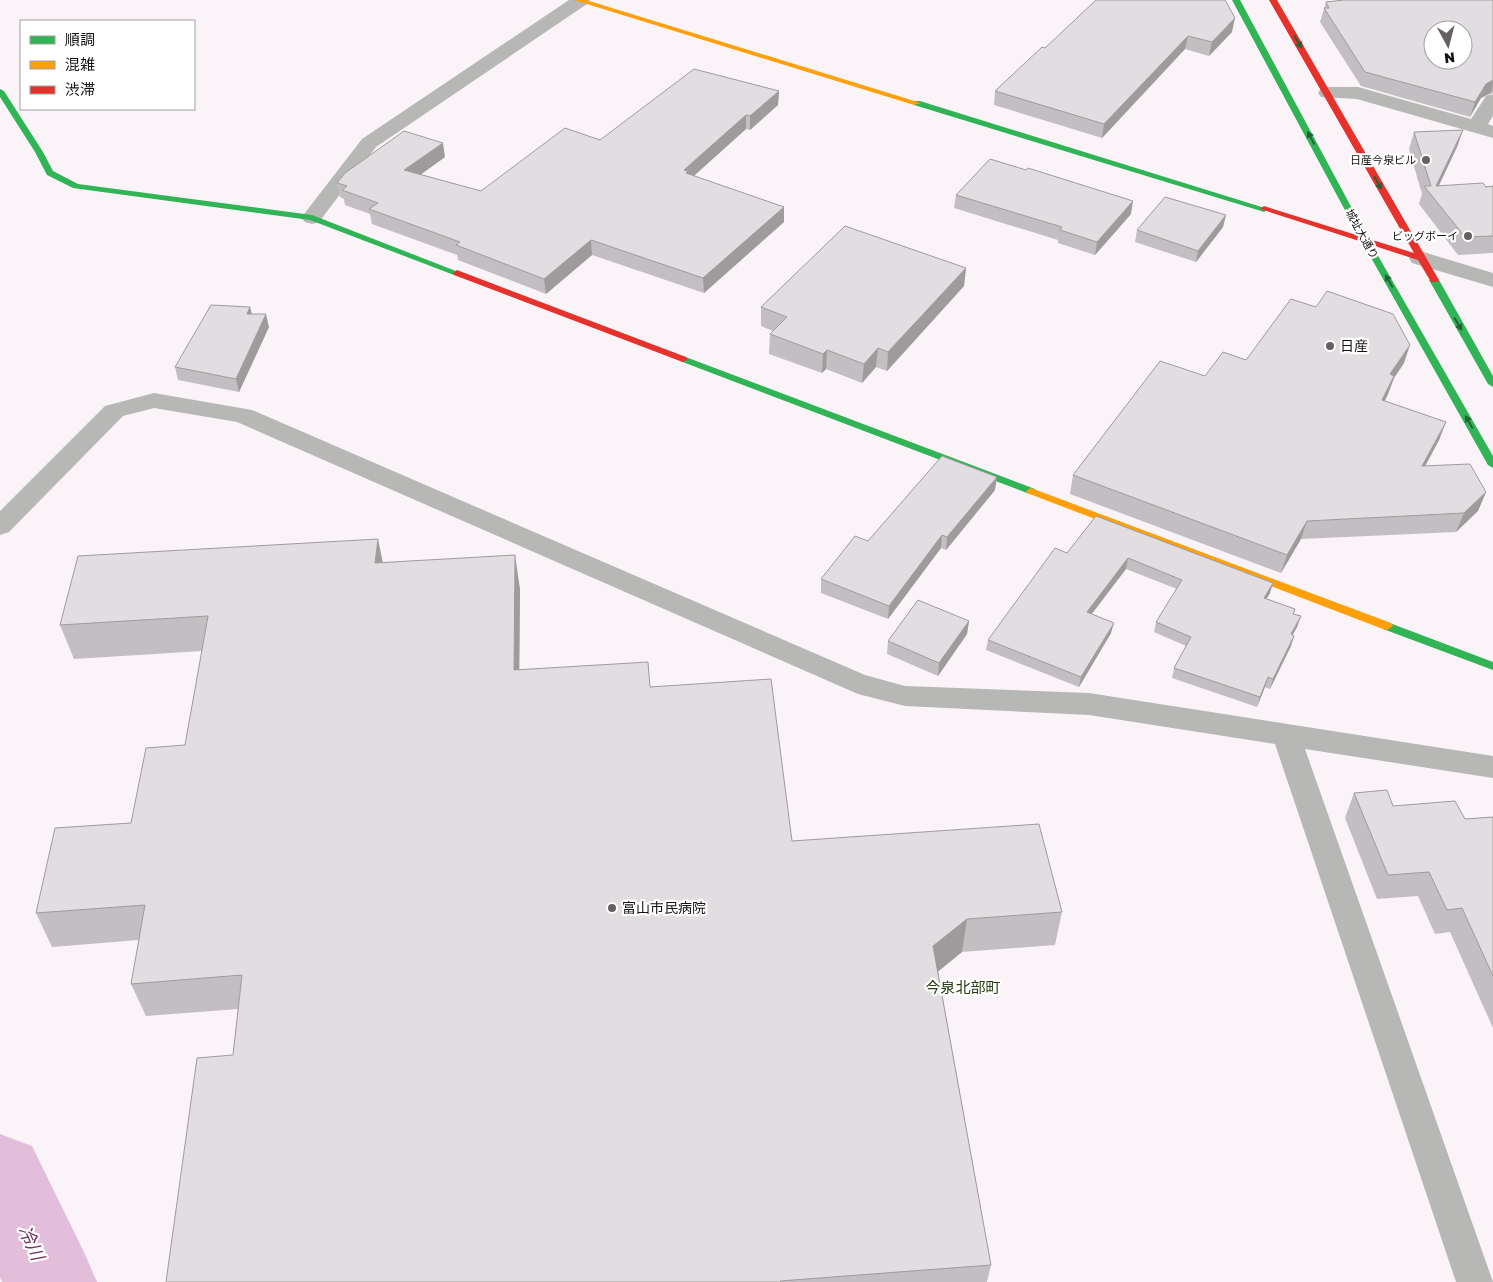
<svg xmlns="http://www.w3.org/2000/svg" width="1493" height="1282" viewBox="0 0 1493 1282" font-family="'Golos Text','Noto Sans JP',sans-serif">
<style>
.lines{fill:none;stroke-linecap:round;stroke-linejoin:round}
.river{fill:#e2beda;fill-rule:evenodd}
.street{fill:#b7b7b6;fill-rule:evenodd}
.fast{fill:#30b455;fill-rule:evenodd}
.slow{fill:#ff9f0a;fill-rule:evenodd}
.jam{fill:#e5322d;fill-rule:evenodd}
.wall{fill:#c2bec1}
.shaded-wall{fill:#9e9b9d}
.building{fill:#e1dde0;stroke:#9e9b9d;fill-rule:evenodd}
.oneway{fill:#226234}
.poi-dot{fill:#646064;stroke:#fff;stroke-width:2}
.labels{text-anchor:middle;stroke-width:4.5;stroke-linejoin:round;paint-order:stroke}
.far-poi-label{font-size:11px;fill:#141013;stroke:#fff;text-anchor:end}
.far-street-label{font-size:11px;fill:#141013;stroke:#fff}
.poi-label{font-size:14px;fill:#141013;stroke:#fff;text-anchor:start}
.neighbourhood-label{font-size:15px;fill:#223e0e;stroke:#fff}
.near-water-label{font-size:18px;font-style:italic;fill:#6e3564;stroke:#fff}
</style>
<rect width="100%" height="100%" fill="#faf4f9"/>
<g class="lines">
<!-- river -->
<path class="river" d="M 0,1134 L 32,1146 L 83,1250 L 97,1282 L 2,1282 L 0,1277 Z"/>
<!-- street -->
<g class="street">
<path d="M 569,0 L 590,0 L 587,4 L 376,147 L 319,222 L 312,224 L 305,222 L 301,218 L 362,139 Z"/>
<path d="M 1328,87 L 1358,87 L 1471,119 L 1486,96 L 1493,94 L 1493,116 L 1488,124 L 1493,126 L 1493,138 L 1357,99 L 1321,97 L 1318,93 L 1321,89 Z"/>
<path d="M 1420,251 L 1493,273 L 1493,287 L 1412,263 L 1409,258 L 1412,253 Z"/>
<path d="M 154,393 L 252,410 L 865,675 L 905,686 L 1089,693 L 1493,756 L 1493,778 L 1305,749 L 1493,1282 L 1456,1282 L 1275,744 L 1089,715 L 905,706 L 858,694 L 237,422 L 154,408 L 123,416 L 9,532 L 0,535 L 0,511 L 105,406 Z"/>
</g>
<!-- fast -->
<g class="fast">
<path d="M 1232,0 L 1240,0 L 1369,240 L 1493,456 L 1493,468 L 1488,465 L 1361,240 Z"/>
<path d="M 0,89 L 4,91 L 43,152 L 53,171 L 78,184 L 312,215 L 461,273 L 460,275 L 454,275 L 310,220 L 73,188 L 47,175 L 35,152 L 0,97 Z"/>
<path d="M 914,101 L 920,101 L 1268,209 L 1264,212 L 1261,211 L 914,105 Z"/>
<path d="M 1434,277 L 1439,280 L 1493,376 L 1493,387 L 1488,384 L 1429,280 Z"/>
<path d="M 683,356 L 1035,489 L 1036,491 L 1031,494 L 1027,493 L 680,361 L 680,357 Z"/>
<path d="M 1387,622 L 1493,662 L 1493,670 L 1383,629 L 1381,626 Z"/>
</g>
<!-- slow -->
<g class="slow">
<path d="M 574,0 L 586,0 L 921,103 L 914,105 Z"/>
<path d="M 1031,488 L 1391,623 L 1393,626 L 1387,630 L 1383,629 L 1027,493 L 1026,491 Z"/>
</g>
<!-- jam -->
<g class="jam">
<path d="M 1269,0 L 1277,0 L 1439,280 L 1437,282 L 1431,282 L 1418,260 L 1260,209 L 1264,206 L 1267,207 L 1414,253 Z"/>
<path d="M 457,270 L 686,357 L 688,359 L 683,362 L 680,361 L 454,275 L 453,273 Z"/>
</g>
</g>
<!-- wall -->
<g class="wall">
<path d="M 1493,0 L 1493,93 L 1481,98 L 1470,117 L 1361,86 L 1320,22 L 1326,2 Z"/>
<path d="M 1232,32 L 1209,56 L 1185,49 L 1102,138 L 994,105 L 995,91 L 1045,48 Z"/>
<path d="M 779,91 L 778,105 L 750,130 L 746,129 L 694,176 L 784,222 L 704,293 L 592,255 L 546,294 L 458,260 L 457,255 L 372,224 L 370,214 L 345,205 L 344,199 L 340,197 L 337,183 L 445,157 L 420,175 L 481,191 L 600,140 Z"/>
<path d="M 1463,130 L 1457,147 L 1439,186 L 1493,186 L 1493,253 L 1458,255 L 1419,204 L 1422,194 L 1409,149 L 1414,132 Z"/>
<path d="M 956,195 L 1131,214 L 1095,255 L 1058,243 L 1058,240 L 954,208 Z"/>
<path d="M 1226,215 L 1223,227 L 1196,262 L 1135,242 L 1137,230 Z"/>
<path d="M 966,268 L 964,286 L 887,371 L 876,367 L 862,383 L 826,369 L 822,373 L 769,354 L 770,334 L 773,331 L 761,326 L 761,307 Z"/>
<path d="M 250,307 L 252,314 L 269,327 L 239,392 L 178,380 L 175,367 Z"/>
<path d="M 1246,360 L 1404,363 L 1394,378 L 1388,394 L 1385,401 L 1446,422 L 1439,440 L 1425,466 L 1486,492 L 1478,511 L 1456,532 L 1301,539 L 1281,573 L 1070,494 L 1073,475 L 1205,376 Z"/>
<path d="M 995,490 L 946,550 L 941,548 L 888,619 L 821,593 L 821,579 L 868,541 Z"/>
<path d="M 1096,516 L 1270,593 L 1266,599 L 1295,609 L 1294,614 L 1301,616 L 1297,627 L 1293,635 L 1294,636 L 1291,646 L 1270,689 L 1265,687 L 1257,707 L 1172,678 L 1174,668 L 1186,646 L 1154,632 L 1156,622 L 1177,589 L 1126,569 L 1091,614 L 1111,633 L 1079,687 L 986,650 L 988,640 L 1067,553 Z"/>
<path d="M 382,563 L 520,589 L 519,670 L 650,687 L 792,841 L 1062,912 L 1055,945 L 962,952 L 938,971 L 991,1265 L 987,1282 L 166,1282 L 233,1055 L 238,1009 L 146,1016 L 131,984 L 139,940 L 52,947 L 36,913 L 131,823 L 185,745 L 202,651 L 74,659 L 60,625 Z"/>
<path d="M 969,621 L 967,634 L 938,676 L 887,654 L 888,641 Z"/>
<path d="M 1354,793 L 1393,806 L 1465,819 L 1493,817 L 1493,1028 L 1450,932 L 1435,934 L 1418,896 L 1377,899 L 1345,818 Z"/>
</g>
<!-- shaded-wall -->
<g class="shaded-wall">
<path d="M 1235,18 L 1232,32 L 1209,56 L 1212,42 Z"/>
<path d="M 1188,36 L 1185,49 L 1102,138 L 1104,124 Z"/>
<path d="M 1493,80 L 1492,92 L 1481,98 L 1470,117 L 1475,102 L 1486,84 Z"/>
<path d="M 779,91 L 778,105 L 750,130 L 750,116 Z"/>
<path d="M 746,115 L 746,129 L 688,181 L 684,170 Z"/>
<path d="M 1463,130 L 1457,147 L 1433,197 L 1436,186 Z"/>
<path d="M 443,143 L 445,157 L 406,185 L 404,170 Z"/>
<path d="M 1133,201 L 1131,214 L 1095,255 L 1097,242 Z"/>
<path d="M 784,207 L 784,222 L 704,293 L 703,278 Z"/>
<path d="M 1226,215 L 1223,227 L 1196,262 L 1198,251 Z"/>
<path d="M 591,240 L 592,255 L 546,294 L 544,279 Z"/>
<path d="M 966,268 L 964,286 L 887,371 L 888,352 Z"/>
<path d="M 250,307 L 253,320 L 247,314 Z"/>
<path d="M 266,314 L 269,327 L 239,392 L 236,379 Z"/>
<path d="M 1410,345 L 1404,363 L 1394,378 L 1388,394 L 1376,418 L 1390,374 Z"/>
<path d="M 878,348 L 876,367 L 862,383 L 864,364 Z"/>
<path d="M 827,350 L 826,369 L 822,373 L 823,354 Z"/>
<path d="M 1446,422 L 1439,440 L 1415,485 L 1422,466 Z"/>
<path d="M 997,477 L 995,490 L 946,550 L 947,537 Z"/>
<path d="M 1486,492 L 1478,511 L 1456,532 L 1464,513 Z"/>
<path d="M 1307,521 L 1301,539 L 1281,573 L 1287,555 Z"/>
<path d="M 942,535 L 941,548 L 888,619 L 889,606 Z"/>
<path d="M 378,539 L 385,573 L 375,563 Z"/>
<path d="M 515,555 L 520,589 L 519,704 L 514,670 Z"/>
<path d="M 1128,558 L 1126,569 L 1085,623 L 1087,612 Z"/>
<path d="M 1273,583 L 1270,593 L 1261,608 L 1264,598 Z"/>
<path d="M 1301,616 L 1297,627 L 1287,644 L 1291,634 Z"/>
<path d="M 969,621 L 967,634 L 938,676 L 939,663 Z"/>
<path d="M 1114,623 L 1111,633 L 1079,687 L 1081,677 Z"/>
<path d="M 1294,636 L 1291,646 L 1270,689 L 1273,679 Z"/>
<path d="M 1268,677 L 1265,687 L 1257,707 L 1260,697 Z"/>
<path d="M 967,919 L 962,952 L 929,979 L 933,946 Z"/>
</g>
<!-- building -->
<g class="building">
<path d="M 1096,0 L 1225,0 L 1235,18 L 1212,42 L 1188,36 L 1104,124 L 995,91 L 1042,47 L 1045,48 Z"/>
<path d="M 1344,0 L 1493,0 L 1493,80 L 1486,84 L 1475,102 L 1365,72 L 1324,8 L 1329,8 L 1326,2 ZM 1433,30 L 1463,30 L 1463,60 L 1433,60 Z"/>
<path d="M 694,69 L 779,91 L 750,116 L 746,115 L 684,170 L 688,171 L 686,173 L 784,207 L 703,278 L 591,240 L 544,279 L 456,245 L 460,242 L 369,209 L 378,203 L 342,190 L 347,186 L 337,183 L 345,173 L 404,131 L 443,143 L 404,170 L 481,191 L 565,128 L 600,140 Z"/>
<path d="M 1463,130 L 1436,186 L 1483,183 L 1486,187 L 1493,186 L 1493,236 L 1465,237 L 1424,186 L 1431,186 L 1414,132 Z"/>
<path d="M 990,159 L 1026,170 L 1028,168 L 1133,201 L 1097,242 L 1060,230 L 1062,227 L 956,195 Z"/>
<path d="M 1165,197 L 1226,215 L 1198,251 L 1137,230 Z"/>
<path d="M 845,226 L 966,268 L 888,352 L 878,348 L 864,364 L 827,350 L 823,354 L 770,334 L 787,317 L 761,307 Z"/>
<path d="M 1327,291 L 1393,314 L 1410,345 L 1390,374 L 1394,376 L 1382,400 L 1446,422 L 1422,466 L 1470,464 L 1486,492 L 1464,513 L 1307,521 L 1287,555 L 1073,475 L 1160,361 L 1205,376 L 1223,352 L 1246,360 L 1291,299 L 1316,307 Z"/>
<path d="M 211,305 L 250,307 L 247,314 L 266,314 L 236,379 L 175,367 Z"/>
<path d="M 942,456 L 997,477 L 947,537 L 942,535 L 889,606 L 821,579 L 855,536 L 868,541 Z"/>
<path d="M 1096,516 L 1273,583 L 1264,598 L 1295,609 L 1293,614 L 1301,616 L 1291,634 L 1294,636 L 1273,679 L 1268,677 L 1260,697 L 1174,668 L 1191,637 L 1156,622 L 1182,580 L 1128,558 L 1087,612 L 1114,623 L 1081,677 L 988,640 L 1055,548 L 1067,553 Z"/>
<path d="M 378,539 L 375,563 L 515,555 L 514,670 L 648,662 L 650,687 L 771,679 L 792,841 L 1039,824 L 1062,912 L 967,919 L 933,946 L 991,1265 L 780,1281 L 781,1282 L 166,1282 L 197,1058 L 233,1055 L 242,975 L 131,984 L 145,905 L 36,913 L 55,828 L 131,823 L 146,748 L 185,745 L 208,616 L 60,625 L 78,556 Z"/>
<path d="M 918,600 L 969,621 L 939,663 L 888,641 Z"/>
<path d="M 1387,790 L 1393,806 L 1455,801 L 1465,819 L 1493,817 L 1493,976 L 1462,908 L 1447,910 L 1429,872 L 1388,875 L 1354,793 Z"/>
</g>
<!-- one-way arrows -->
<defs><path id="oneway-solid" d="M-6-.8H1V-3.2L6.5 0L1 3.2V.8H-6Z" transform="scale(1.25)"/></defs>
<g class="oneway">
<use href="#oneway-solid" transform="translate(1298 42) rotate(59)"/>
<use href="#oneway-solid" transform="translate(1311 138) rotate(-118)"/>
<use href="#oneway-solid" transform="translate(1378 183) rotate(61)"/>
<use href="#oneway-solid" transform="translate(1389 281) rotate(-120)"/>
<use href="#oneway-solid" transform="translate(1458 324) rotate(60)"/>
<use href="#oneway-solid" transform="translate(1469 422) rotate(-120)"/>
</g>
<!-- markers -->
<g class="poi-dot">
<circle cx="1426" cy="160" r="5"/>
<circle cx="1468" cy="236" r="5"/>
<circle cx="1330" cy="346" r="5"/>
<circle cx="612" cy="908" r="5"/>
</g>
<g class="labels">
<!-- far-poi labels -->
<g class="far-poi-label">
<text x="1416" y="164">日産今泉ビル</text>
<text x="1458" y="240">ビッグボーイ</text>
</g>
<!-- far-street labels -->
<g class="far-street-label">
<text transform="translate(1362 234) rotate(61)" y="4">城址大通り</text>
</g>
<!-- poi labels -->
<g class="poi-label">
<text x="1340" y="351">日産</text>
<text x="622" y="913">富山市民病院</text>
</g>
<!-- neighbourhood labels -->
<g class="neighbourhood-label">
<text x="963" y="993">今泉北部町</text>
</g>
<!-- near-water labels -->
<g class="near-water-label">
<text transform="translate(31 1243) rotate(65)" y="6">冷川</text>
</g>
</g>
<!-- legend -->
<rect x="20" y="20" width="175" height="90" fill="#ffffff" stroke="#a19fa1"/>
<rect x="30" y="36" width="25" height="8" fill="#30b455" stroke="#a19fa1"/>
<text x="65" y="45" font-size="15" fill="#141013">順調</text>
<rect x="30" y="61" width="25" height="8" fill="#ff9f0a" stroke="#a19fa1"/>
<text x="65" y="70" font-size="15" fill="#141013">混雑</text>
<rect x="30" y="86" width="25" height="8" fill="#e5322d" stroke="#a19fa1"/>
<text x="65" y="95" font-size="15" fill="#141013">渋滞</text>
<!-- north arrow -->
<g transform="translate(1448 45) rotate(173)"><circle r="24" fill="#ffffff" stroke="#a19fa1"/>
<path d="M0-4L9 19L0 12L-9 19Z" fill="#646064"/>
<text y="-8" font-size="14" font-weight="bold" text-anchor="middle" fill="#141013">N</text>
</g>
</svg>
